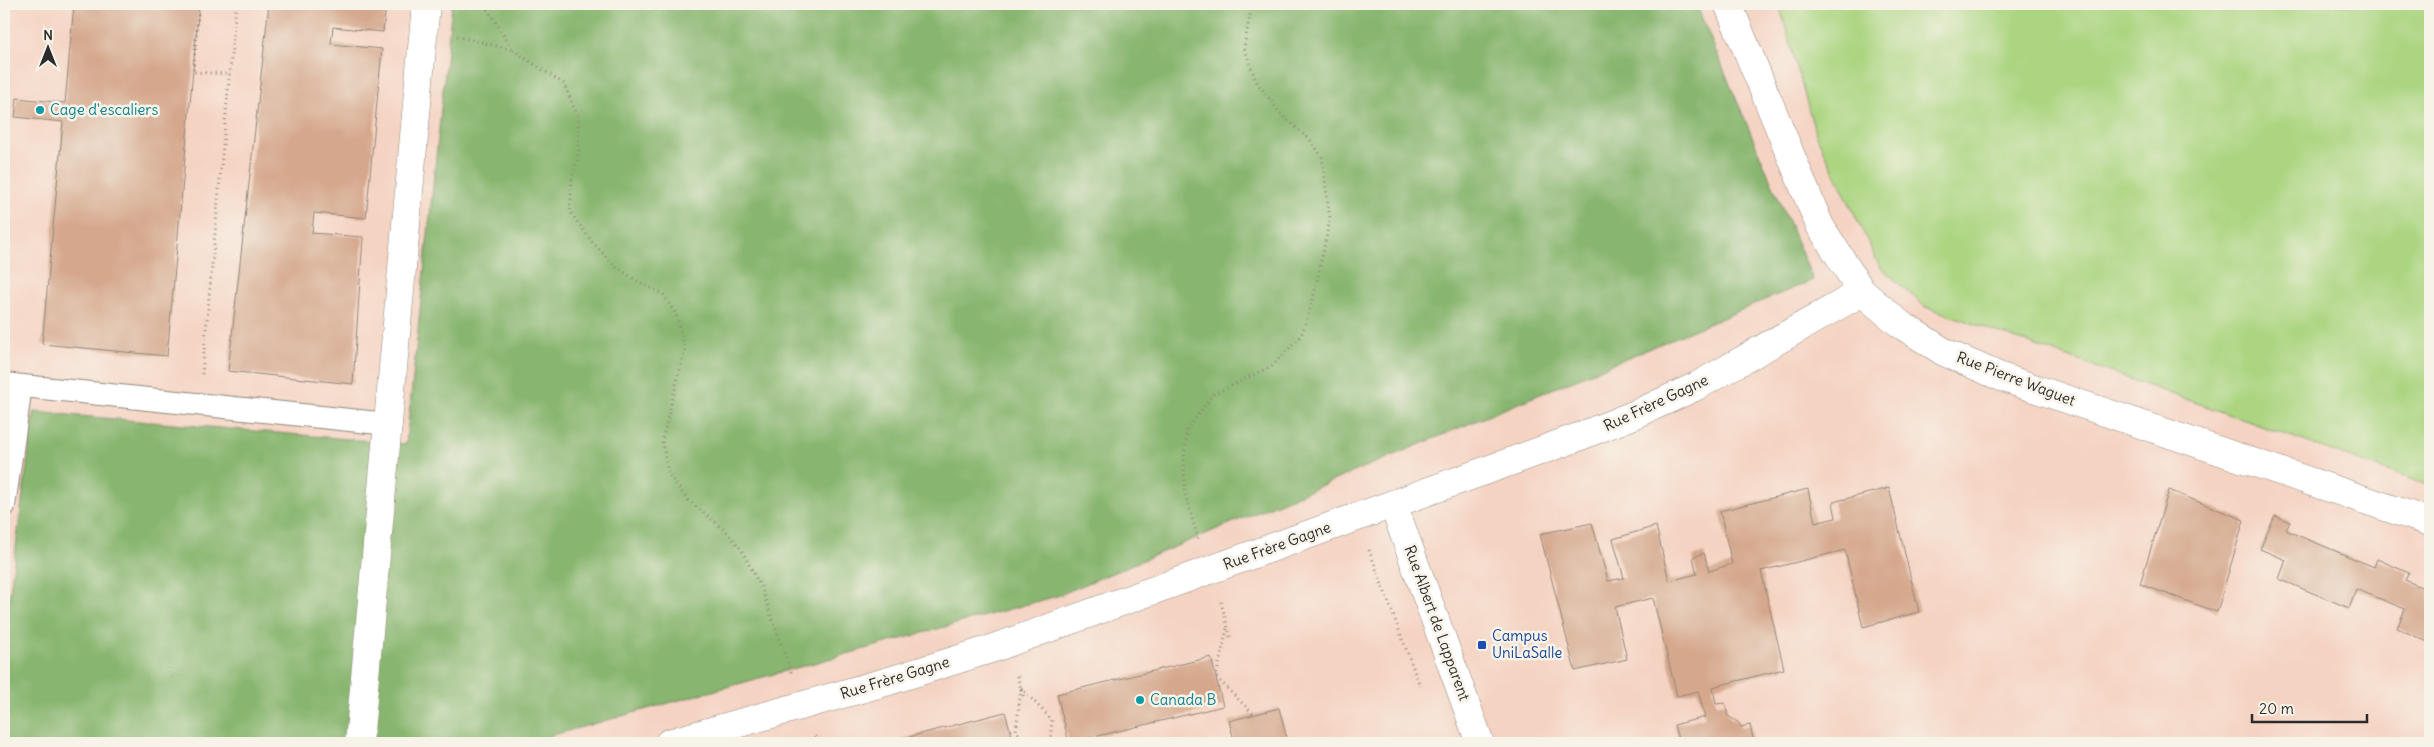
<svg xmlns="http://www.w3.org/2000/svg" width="2434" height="747" viewBox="0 0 2434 747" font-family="Delius,sans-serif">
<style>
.built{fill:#f5d3c2}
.green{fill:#abd581;stroke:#6b8056}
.forest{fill:#88b66f;stroke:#5a704d}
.building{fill:#d5a88d}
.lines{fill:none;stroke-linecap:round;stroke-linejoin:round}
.lane-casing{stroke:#90867a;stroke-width:24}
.street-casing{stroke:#90867a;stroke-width:29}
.path{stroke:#90867a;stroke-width:3;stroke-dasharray:1 4;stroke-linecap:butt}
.lane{stroke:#fff;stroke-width:22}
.street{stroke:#fff;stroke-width:28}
.culture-dot{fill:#0f9aa8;stroke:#f7f3e8;stroke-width:2}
.transit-dot{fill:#1a4fb4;stroke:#f7f3e8;stroke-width:2}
.labels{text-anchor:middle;stroke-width:5;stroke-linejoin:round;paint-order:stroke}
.culture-label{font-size:15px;fill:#0d838f;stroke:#f7f3e8;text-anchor:start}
.street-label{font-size:15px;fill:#2b2b2b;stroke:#f7f3e8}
.transit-label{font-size:15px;fill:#164399;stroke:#f7f3e8;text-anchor:start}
</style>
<rect width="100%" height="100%" fill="#f7f3e8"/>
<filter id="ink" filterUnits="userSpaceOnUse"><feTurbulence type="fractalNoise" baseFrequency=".02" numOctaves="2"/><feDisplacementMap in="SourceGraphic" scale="10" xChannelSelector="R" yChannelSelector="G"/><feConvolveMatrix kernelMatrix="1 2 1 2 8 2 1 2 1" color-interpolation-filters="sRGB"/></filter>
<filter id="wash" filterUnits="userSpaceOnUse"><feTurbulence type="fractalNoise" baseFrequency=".0096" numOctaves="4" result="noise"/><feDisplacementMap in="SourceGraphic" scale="20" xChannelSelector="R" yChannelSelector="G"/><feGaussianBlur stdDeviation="1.12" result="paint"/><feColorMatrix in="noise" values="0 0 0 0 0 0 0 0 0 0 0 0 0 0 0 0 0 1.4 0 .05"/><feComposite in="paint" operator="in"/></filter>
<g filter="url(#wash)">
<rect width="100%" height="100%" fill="#f5e1ca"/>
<!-- built -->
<g class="built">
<path d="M 4,4 L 452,4 L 406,444 L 34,412 L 4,637 Z"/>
<path d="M 1696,4 L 2126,4 L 1880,267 L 1924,306 L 2430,486 L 2430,743 L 524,743 L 1057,596 L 1813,280 Z"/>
</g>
<!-- green -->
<path class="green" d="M 1779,4 L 2430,4 L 2430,486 L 1924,306 L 1880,267 L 1815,132 Z"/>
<!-- forest -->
<path class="forest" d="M 452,4 L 1696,4 L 1813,280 L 1057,596 L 524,743 L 4,743 L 4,637 L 34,412 L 406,444 Z"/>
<g id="blocks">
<!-- building -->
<g class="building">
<path d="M 74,4 L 199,4 L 167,356 L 42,344 L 63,122 L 15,117 L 17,98 L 65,103 Z"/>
<path d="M 269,4 L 386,4 L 383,32 L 333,27 L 331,44 L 382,49 L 366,218 L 314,213 L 312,233 L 363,237 L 353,384 L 228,371 Z"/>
<path d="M 1889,488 L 1919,612 L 1863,627 L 1845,550 L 1761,571 L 1784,669 L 1713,687 L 1716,704 L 1725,703 L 1728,716 L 1739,723 L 1741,727 L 1750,725 L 1754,743 L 1679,743 L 1674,725 L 1705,717 L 1698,691 L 1677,696 L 1653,598 L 1615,607 L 1627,659 L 1575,671 L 1540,534 L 1592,523 L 1608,581 L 1624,578 L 1613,539 L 1656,526 L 1669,581 L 1697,574 L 1693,557 L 1704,553 L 1709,571 L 1732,564 L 1720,511 L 1808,489 L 1815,523 L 1836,518 L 1833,502 Z"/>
<path d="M 2169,490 L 2244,520 L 2217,612 L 2140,584 Z"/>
<path d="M 2275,516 L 2290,522 L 2286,530 L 2297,535 L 2374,567 L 2377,559 L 2409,573 L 2405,580 L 2430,591 L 2430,643 L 2397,628 L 2405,609 L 2356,589 L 2349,608 L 2279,579 L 2286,560 L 2260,549 Z"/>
<path d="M 1211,657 L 1223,706 L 1069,743 L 1057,694 Z"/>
<path d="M 1279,708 L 1288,743 L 1235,743 L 1229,721 Z"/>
<path d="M 1005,712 L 1014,743 L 886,743 Z"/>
</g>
</g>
</g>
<g filter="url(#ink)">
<use href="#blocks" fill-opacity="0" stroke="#90867a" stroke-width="1"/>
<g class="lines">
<!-- lane casing -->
<g class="lane-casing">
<g id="lane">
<path d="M 4,384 L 388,424"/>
<path d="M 4,506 L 21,386"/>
</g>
</g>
<!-- street casing -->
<g class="street-casing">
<g id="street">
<path d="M 1728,4 L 1820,226 L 1862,292 L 1900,324 L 1944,352 L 2001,377 L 2430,522"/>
<path d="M 1393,504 L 1480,743"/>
<path d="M 359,743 L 426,4"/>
<path d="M 669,743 L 889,681 L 991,649 L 1573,439 L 1636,414 L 1697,386 L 1862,292"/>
</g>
</g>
<!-- path -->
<g class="path">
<path d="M 199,4 L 193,72 L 230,74"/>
<path d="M 457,36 L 513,50 L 484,4"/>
<path d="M 513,50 L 564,84 L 578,117 L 579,151 L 572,179 L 570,212 L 593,243 L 616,267 L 639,282 L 663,294 L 676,314 L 685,349 L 662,441 L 668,473 L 688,500 L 726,531 L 741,549 L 761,587 L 792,675"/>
<path d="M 202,374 L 236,4"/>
<path d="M 1198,539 L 1185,493 L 1184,458 L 1187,430 L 1212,395 L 1272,366 L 1301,336 L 1312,304 L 1330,219 L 1322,157 L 1311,141 L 1280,113 L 1256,81 L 1244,47 L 1252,4"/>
<path d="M 1369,550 L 1420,686"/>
<path d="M 1221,602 L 1231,640"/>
<path d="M 1227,629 L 1216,677 L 1253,714"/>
<path d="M 1017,676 L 1024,698"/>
<path d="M 1021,688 L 1052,720 L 1050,743"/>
<path d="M 1021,689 L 1016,731 L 1026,743"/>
<path d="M 815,736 L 817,743"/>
</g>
<!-- lane -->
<use href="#lane" class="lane"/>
<!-- street -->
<use href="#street" class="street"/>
</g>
</g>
<!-- markers -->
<g class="culture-dot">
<circle cx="40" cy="110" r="5"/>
<circle cx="1140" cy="700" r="5"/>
</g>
<rect class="transit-dot" x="1477" y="640" width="10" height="10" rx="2.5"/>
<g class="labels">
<!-- culture labels -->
<g class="culture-label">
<text x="50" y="115">Cage d'escaliers</text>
<text x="1150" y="705">Canada B</text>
</g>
<!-- street labels -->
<g class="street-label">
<text transform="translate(2016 379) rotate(21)" y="5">Rue Pierre Waguet</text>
<text transform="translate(1656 403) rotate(-25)" y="5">Rue Frère Gagne</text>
<text transform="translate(1277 546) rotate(-20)" y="5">Rue Frère Gagne</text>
<text transform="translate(1437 623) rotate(70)" y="5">Rue Albert de Lapparent</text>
<text transform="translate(895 678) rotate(-17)" y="5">Rue Frère Gagne</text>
</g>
<!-- transit labels -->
<g class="transit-label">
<text x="1492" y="641">Campus<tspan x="1492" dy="17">UniLaSalle</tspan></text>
</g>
</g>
<!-- margin -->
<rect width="2434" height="747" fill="none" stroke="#f7f3e8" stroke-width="20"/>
<!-- north arrow -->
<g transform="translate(48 48)" stroke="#f7f3e8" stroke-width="4" paint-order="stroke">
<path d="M0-4L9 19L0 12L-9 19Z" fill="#2b2b2b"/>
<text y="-8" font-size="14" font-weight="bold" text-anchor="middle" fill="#2b2b2b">N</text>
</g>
<!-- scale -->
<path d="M2252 714v8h115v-8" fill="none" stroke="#2b2b2b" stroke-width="2.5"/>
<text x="2259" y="714" font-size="15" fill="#2b2b2b" stroke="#f7f3e8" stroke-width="4" paint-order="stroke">20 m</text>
</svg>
